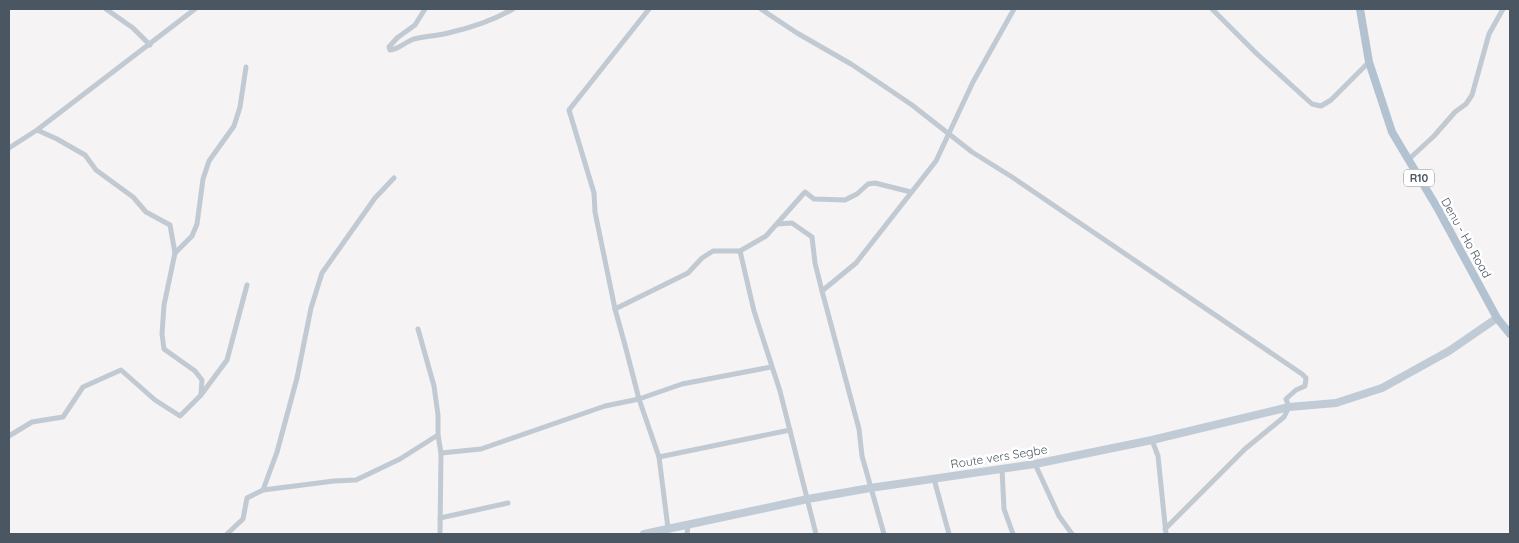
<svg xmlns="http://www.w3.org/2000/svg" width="1519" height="543" viewBox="0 0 1519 543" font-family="Quicksand,sans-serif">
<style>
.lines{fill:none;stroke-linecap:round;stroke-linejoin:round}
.street{stroke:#c1cad2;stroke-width:5}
.secondary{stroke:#c1cbd6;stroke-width:8}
.primary{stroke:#b3c2d1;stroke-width:8}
.labels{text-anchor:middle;stroke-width:5;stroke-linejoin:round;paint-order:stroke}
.shield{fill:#fff;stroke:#808990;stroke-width:1}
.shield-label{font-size:11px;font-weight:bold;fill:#4a5661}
.street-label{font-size:12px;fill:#4a5661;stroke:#fff}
</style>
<rect width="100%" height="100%" fill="#f5f3f3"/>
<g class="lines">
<!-- street -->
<g class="street">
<path d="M 106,9 L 133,28 L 150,45"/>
<path d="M 425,9 L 415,25 L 397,38 L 389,47 L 390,50 C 398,50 405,42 414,39 C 425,36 437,36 448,33 C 471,28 492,21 513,9"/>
<path d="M 649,9 L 569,110 L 594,193 L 595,212 L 615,309 L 625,345 L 639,399 L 659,457 L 668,528"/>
<path d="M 761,9 L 797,33 L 851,64 L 884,86 L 912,105 L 972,152 L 1012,177 L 1302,374 L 1306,378 L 1305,386 L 1296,390 L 1286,399 L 1289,407 L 1284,417 L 1245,449 L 1165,529"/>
<path d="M 1212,9 L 1256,53 L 1312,104 L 1321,106 L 1331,100 L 1369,62"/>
<path d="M 37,130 L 57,139 L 85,155 L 96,170 L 133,197 L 146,212 L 170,225 L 175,253 L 164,305 L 162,334 L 164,349 L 195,371 L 202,380 L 201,394"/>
<path d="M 9,148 L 37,130 L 195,9"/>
<path d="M 1408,160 L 1434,136 L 1455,112 L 1466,104 L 1472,95 L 1489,34 L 1503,9"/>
<path d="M 777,224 L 792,223 L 812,237 L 815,263 L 822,291"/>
<path d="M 740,251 L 754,311 L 780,391 L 816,534"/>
<path d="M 175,253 L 192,236 L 197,224 L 203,179 L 209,161 L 234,126 L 240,107 L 246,67"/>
<path d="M 615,309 L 688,273 L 702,258 L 713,251 L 740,251 L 766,236 L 805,192 L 814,199 L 845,200 L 857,194 L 868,184 L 875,183 L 911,192"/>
<path d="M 418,329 L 434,386 L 438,415 L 438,435 L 441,453 L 440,534"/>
<path d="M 9,436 L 32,422 L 63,417 L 83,387 L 121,370 L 155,400 L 180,416 L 201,395 L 227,360 L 247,285"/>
<path d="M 1152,440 L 1158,456 L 1166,534"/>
<path d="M 441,453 L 481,449 L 605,406 L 639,399 L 682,384 L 771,367"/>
<path d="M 659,457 L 790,430"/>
<path d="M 1035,464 L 1059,516 L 1072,534"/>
<path d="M 1002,469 L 1004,509 L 1013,534"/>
<path d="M 934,479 L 949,534"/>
<path d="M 263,490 L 277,452 L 297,378 L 311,308 L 322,273 L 375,198 L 394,178"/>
<path d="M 440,518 L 508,503"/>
<path d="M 227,534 L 243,519 L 247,498 L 263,490 L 334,481 L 356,480 L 400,459 L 438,435"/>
<path d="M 687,534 L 688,526"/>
<path d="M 884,534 L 862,456 L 859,429 L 822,291 L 856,263 L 936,161 L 973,82 L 1014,9"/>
</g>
<!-- secondary -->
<path class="secondary" d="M 644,534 L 808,499 L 870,488 L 1035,464 L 1152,440 L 1289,407 L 1336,403 L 1382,388 L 1449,351 L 1497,318"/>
<!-- primary -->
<path class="primary" d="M 1360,9 L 1369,62 L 1392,132 L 1438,209 L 1497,318 L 1510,334"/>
</g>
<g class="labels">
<!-- shield labels -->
<rect class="shield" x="1404" y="169.5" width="30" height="17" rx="4"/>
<g class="shield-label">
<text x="1419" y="182">R10</text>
</g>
<!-- street labels -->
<g class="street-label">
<text transform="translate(1466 238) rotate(61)" y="4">Denu - Ho Road</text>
<text transform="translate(999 457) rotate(-9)" y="4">Route vers Segbe</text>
</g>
</g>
<!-- border -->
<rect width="1519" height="543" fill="none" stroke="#4a5661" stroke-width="20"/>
</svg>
